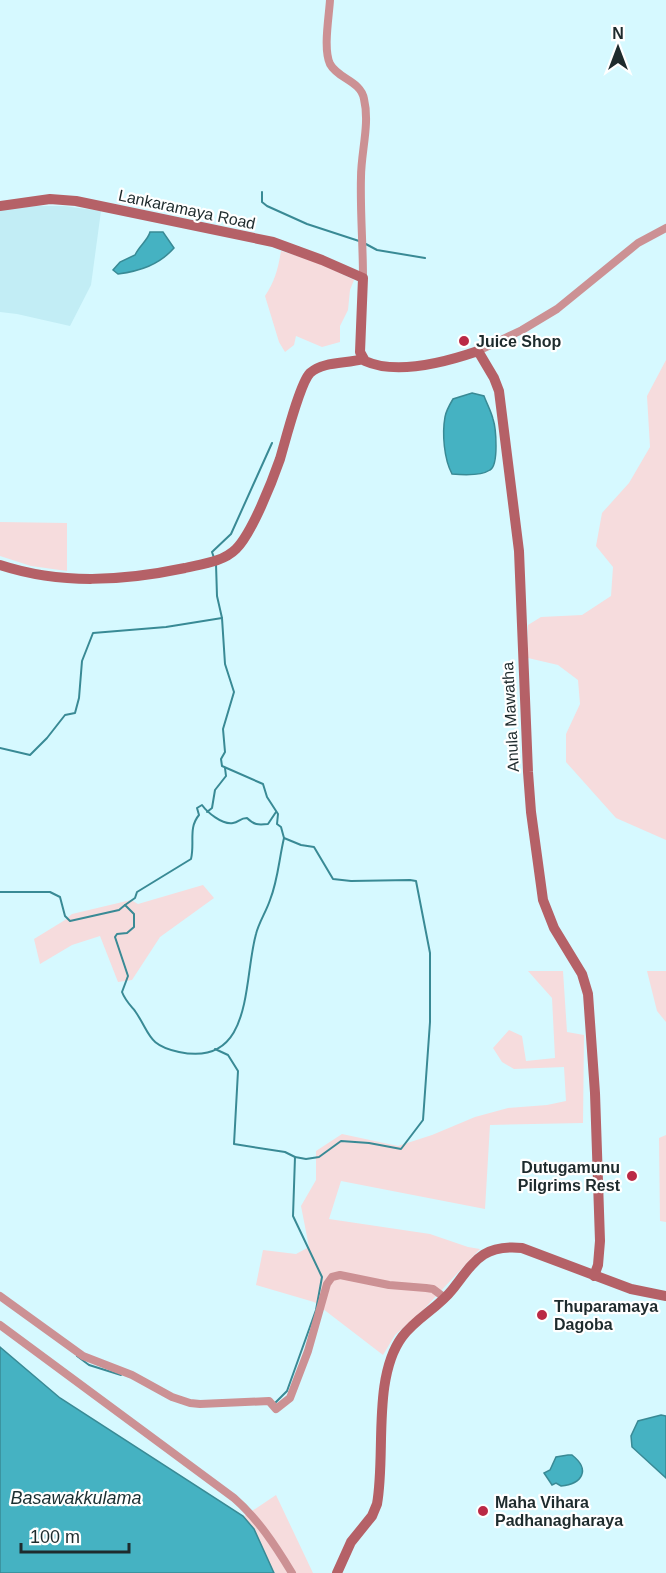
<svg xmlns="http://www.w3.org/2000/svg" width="666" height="1573" viewBox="0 0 666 1573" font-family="Helvetica,sans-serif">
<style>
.built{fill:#c2edf5}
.green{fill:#f6dcdd}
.water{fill:#45b2c2;stroke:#398a95;stroke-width:1.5}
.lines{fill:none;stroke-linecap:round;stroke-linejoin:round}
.stream{stroke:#398a95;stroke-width:2}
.street{stroke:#cc9194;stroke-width:8}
.secondary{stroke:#b56167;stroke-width:10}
.poi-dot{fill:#ba2945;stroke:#fff;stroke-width:2}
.labels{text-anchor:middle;stroke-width:4.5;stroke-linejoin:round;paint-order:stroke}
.street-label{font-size:16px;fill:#1e2b2d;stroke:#fff}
.poi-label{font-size:16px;font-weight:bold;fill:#1e2b2d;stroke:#fff;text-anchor:start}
.water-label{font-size:18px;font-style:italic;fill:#1a2e31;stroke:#fff}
</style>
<rect width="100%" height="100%" fill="#d6f9ff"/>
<!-- built -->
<path class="built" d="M 36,206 L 64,206 L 101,211 L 91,285 L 70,326 L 17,314 L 0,312 L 0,210 Z"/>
<!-- green -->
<g class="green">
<path d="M 281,251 L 315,261 L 354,280 L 350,290 L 348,310 L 340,326 L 340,342 L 322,347 L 296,336 L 294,345 L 285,352 L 279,342 L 265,296 C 275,281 278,269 281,251 Z"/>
<path d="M 666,360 L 666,840 L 616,818 L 566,762 L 566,734 L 580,704 L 578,680 L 558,665 L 528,658 L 528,625 L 541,617 L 582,615 L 611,596 L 613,567 L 596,546 L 602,513 L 629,483 L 650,447 L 647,396 Z"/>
<path d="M 0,522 L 67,523 L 67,571 L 31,566 L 0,556 Z"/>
<path d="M 203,885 L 214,898 L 160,937 L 132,980 L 118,982 L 100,936 L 72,945 L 40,964 L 34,939 L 65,920 L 72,914 L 131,900 L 138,904 Z"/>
<path d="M 528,971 L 563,971 L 567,1032 L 584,1035 L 583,1123 L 490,1125 L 485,1209 L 341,1181 L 329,1219 L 430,1234 L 468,1247 L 480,1249 L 424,1309 L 395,1335 L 383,1355 L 314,1302 L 256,1285 L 263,1250 L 296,1254 L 309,1247 L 301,1206 L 316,1180 L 316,1151 L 342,1134 L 398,1146 L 432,1135 L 475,1117 L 508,1108 L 547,1105 L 566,1101 L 564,1067 L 514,1069 L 502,1062 L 493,1048 L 509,1030 L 522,1036 L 526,1061 L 555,1058 L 552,998 Z"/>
<path d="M 647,971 L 666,971 L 666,1022 L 657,1011 Z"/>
<path d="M 666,1135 L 666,1222 L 660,1221 L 659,1138 Z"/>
<path d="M 276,1495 L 313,1573 L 274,1573 L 254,1529 L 243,1517 Z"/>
</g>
<!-- water -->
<g class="water">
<path d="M 150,232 L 163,232 L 174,248 C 159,265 140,271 118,274 L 113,270 L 120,262 L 135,255 C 139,246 148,240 150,232 Z"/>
<path d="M 472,393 L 484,396 C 487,404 491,411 493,419 C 496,428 499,465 490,470 C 481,476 463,475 452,474 C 444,459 442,434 445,417 C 446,411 450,404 453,399 Z"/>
<path d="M 0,1347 L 60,1398 L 243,1516 L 254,1529 L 274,1573 L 0,1573 Z"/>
<path d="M 661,1415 L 666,1416 L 666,1478 L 632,1447 L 631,1436 L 638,1421 Z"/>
<path d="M 568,1455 L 572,1455 C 591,1470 582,1484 561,1486 L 556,1483 L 552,1485 L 544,1473 L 550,1470 L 556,1457 Z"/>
</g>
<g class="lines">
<!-- stream -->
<g class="stream">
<path d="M 262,192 L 262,202 L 267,206 L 307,224 L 359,241"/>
<path d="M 364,243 L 377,250 L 425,258"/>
<path d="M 214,558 L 212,552 L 231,534 L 272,443"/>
<path d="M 0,748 L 30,755 L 47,738 L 65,715 L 75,713 L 79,698 L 82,661 L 93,633 L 166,627 L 222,618 L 217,596 L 216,564"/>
<path d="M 207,812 L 212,808 L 215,790 L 226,776 L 225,768"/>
<path d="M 276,812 L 268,824 C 258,825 254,825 247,818 C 240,818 239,822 233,823 C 222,825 207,812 202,805 L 197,808 L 199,815 C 188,828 195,843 191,859 L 137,892 L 135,898 L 125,905 L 134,914 L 134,927 L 127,933 L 117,934 L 115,937 L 128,976 L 122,992 C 125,1000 130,1005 135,1011 C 151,1034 147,1045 179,1052 C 254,1068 243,980 256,934 C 259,922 266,912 270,900 C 278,880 279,859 284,838"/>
<path d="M 0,892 L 50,892 L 60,897 L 65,916 L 70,921 L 119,910 L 125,905"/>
<path d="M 215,1049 L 228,1055 L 238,1071 L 234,1144 L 285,1152 L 295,1157 L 306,1159 L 319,1157 L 341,1141 L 369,1143 L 401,1149 L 423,1120 L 430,1022 L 430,953 L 416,881 L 410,880 L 351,881 L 333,879 L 314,847 L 301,845 L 284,838 L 281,827 L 277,824 L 278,814 L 267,797 L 263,784 L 222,766 L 221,759 L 225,752 L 223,729 L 234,692 L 225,664 L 222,618"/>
<path d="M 77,1356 L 89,1365 L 121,1375"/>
<path d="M 275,1403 L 287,1391 L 316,1310 L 322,1277 L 293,1216 L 295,1157"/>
</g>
<!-- street -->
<g class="street">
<path d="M 330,0 C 329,17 323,49 330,64 C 338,79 361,81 364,99 C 370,124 361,152 361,177 C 360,210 363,244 363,278"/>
<path d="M 478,351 L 522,330 L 557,309 L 638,243 L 666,228"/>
<path d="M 0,1296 L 83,1356 L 132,1375 L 172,1397 L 190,1403 L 200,1404 L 269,1401 L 276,1409 L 290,1398 L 308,1351 L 327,1284 L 332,1277 L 340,1275 L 389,1285 L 426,1288 L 433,1289 L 445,1298"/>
<path d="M 0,1325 L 234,1498 C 258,1519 275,1545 292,1573"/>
</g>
<!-- secondary -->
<g class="secondary">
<path d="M 0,206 L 50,199 L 76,201 L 273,242 L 322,260 L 363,278 L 360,352 L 365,361 C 396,375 446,362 478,351 L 494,378 L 499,391 L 519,551 L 528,772 L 531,812 L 543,900 L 554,928 L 582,974 L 588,994 L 595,1093 L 600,1241 L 598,1265 L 594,1276"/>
<path d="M 0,565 C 61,585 123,581 185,568 C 202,564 223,562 236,549 C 252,533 272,482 280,459 C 285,442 300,383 310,373 C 324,361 346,364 363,359"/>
<path d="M 337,1573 L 351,1542 L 372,1516 L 377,1504 C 386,1455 372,1378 402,1337 C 416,1318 438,1308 452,1290 C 474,1262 482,1244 522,1248 L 631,1289 L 666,1296"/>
</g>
</g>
<!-- markers -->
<g class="poi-dot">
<circle cx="464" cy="341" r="6"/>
<circle cx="632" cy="1176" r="6"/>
<circle cx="542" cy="1315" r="6"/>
<circle cx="483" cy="1511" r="6"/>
</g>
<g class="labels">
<!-- street labels -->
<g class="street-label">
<text transform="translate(187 209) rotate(12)" y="6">Lankaramaya Road</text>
<text transform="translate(510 717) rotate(-93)" y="6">Anula Mawatha</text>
</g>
<!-- poi labels -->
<g class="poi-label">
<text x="476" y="347">Juice Shop</text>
<text x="620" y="1173" text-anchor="end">Dutugamunu<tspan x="620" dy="18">Pilgrims Rest</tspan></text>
<text x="554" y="1312">Thuparamaya<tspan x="554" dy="18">Dagoba</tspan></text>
<text x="495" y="1508">Maha Vihara<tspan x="495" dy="18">Padhanagharaya</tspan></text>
</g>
<!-- water labels -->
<g class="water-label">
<text x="76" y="1504">Basawakkulama</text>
</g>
</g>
<!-- north arrow -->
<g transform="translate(618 48)" stroke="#ffffff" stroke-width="4.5" paint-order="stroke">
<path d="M0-4.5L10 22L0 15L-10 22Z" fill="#1e2b2d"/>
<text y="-9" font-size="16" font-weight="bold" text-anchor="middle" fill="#1e2b2d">N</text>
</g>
<!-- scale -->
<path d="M21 1543v9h108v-9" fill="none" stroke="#1e2b2d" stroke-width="3"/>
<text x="30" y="1543" font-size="18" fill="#1e2b2d" stroke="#ffffff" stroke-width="4.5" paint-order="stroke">100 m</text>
</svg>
